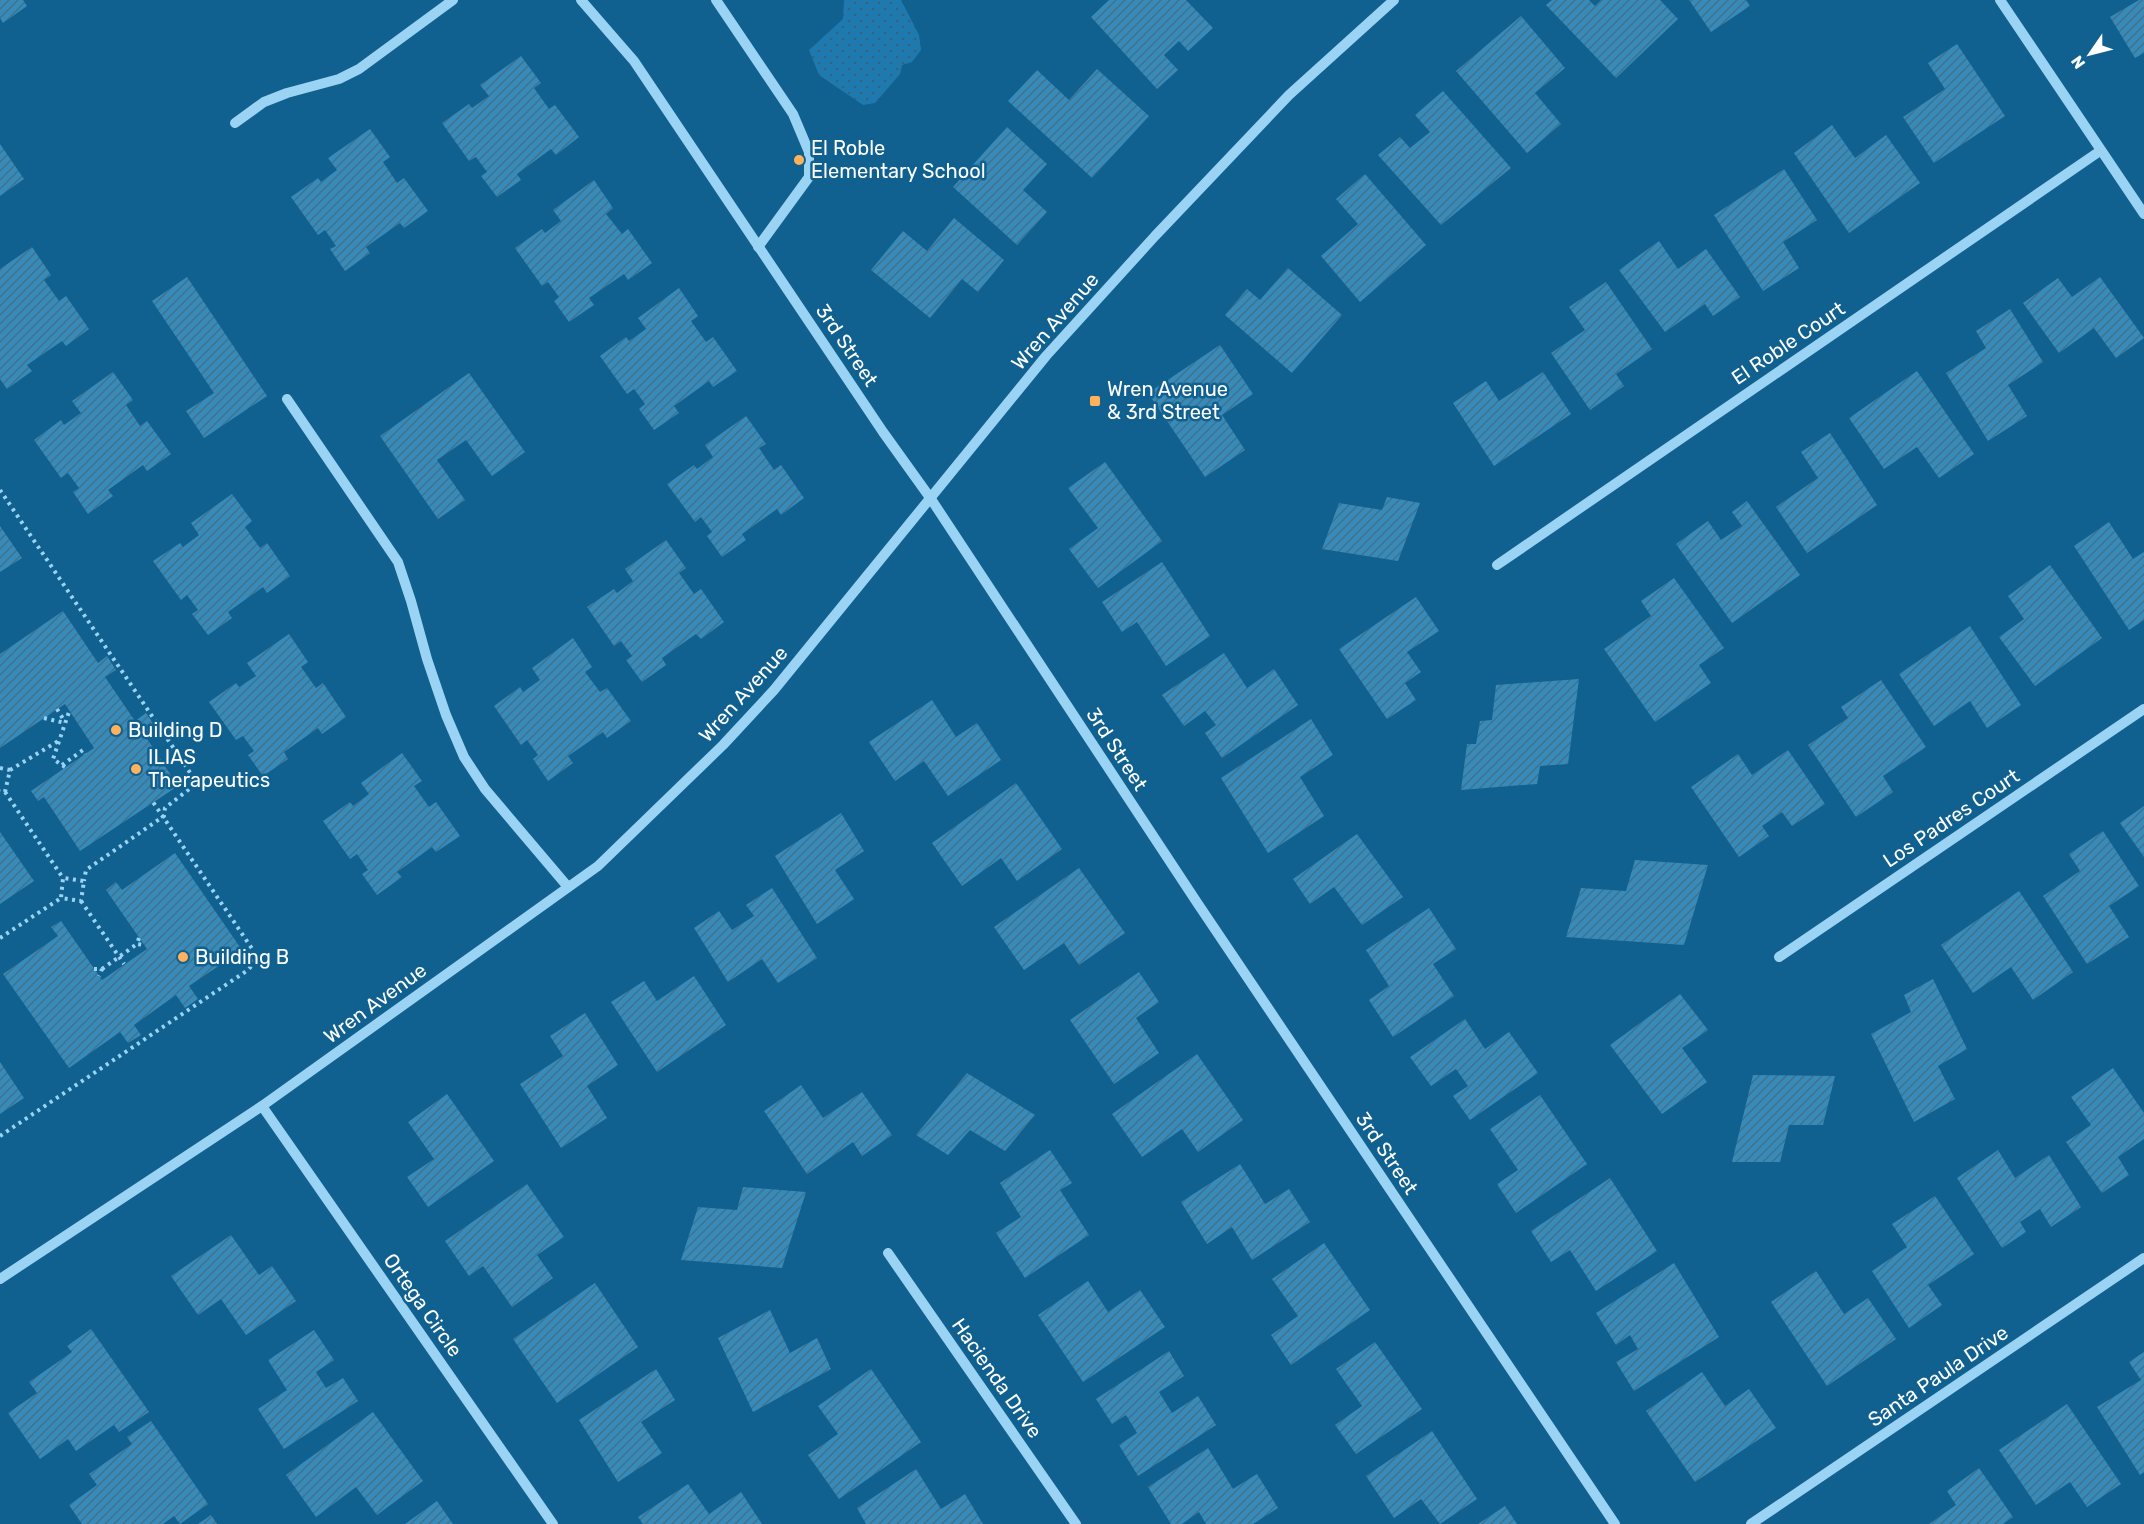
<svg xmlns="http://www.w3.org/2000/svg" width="2144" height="1524" viewBox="0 0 2144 1524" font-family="Rubik,sans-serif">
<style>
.park{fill:url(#park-dots)}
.building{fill:url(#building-hatch)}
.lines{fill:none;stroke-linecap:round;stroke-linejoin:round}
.path{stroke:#9ad3f3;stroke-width:4;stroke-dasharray:3 4.5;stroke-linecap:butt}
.minor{stroke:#9ad3f3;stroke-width:10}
.poi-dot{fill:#ffb15c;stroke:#106090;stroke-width:2}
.labels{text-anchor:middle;stroke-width:5;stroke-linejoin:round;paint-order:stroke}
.poi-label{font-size:20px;fill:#fff;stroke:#106090;text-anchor:start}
.street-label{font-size:20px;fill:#fff;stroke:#106090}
</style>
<defs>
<pattern id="park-dots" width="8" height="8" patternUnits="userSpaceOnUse" patternTransform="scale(1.5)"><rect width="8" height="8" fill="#1e7aae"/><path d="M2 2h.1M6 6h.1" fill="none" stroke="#35637d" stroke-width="1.8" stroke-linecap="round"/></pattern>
<pattern id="building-hatch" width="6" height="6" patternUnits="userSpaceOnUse" patternTransform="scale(1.5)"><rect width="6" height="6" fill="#388ab9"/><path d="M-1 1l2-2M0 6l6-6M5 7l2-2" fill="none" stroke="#40718d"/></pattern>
</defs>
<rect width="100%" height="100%" fill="#106090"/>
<!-- park -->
<path class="park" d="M 844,0 L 901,0 L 919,35 L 921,50 L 912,62 L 902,65 L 900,74 L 875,103 L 863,105 L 819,75 L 809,50 L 843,19 Z"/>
<!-- building -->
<g class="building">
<path d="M 0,0 L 23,0 L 27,6 L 3,23 L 0,18 Z"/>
<path d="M 1109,0 L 1186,0 L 1213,28 L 1188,51 L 1179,41 L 1164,55 L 1178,70 L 1157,89 L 1091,17 Z"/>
<path d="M 1552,0 L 1589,0 L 1595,6 L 1601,0 L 1660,0 L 1678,19 L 1616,78 L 1546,5 Z"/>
<path d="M 1689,0 L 1746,0 L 1750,6 L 1711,32 Z"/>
<path d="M 2139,0 L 2144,0 L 2144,53 L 2135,58 L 2110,17 Z"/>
<path d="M 1521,16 L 1565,68 L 1535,93 L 1561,124 L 1527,153 L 1456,71 Z"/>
<path d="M 1957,44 L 2005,116 L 1934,163 L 1903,117 L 1945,89 L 1928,63 Z"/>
<path d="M 521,56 L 541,83 L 534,88 L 549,109 L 555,105 L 579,137 L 556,155 L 551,149 L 517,174 L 521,180 L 497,197 L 481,176 L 487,172 L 476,157 L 469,161 L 442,123 L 469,104 L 472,108 L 489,96 L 480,85 Z"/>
<path d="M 1097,69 L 1149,116 L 1092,178 L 1008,101 L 1037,70 L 1069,100 Z"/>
<path d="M 1443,91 L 1511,168 L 1441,225 L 1378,155 L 1400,137 L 1410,148 L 1430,132 L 1415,115 Z"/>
<path d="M 1832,125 L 1855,158 L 1886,135 L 1920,183 L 1849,233 L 1794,153 Z"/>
<path d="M 1007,127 L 1047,164 L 1023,190 L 1047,212 L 1017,245 L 953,187 Z"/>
<path d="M 370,129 L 390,157 L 383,162 L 397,183 L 404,178 L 428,211 L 404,228 L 400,223 L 366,247 L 370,253 L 345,271 L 330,249 L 336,246 L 325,230 L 318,235 L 291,197 L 318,178 L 321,182 L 337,170 L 328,158 Z"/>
<path d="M 0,144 L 24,179 L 0,196 Z"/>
<path d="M 1784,169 L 1817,220 L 1783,242 L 1799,268 L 1763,291 L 1714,215 Z"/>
<path d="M 1365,174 L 1426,245 L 1360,302 L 1321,256 L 1358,224 L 1336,199 Z"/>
<path d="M 594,180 L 613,208 L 606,214 L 622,234 L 628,229 L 652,263 L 628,280 L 624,274 L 589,298 L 594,305 L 569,322 L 554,301 L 559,297 L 548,282 L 542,286 L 515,248 L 542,229 L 545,233 L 561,221 L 553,210 Z"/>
<path d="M 954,218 L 1004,260 L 978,292 L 962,279 L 930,318 L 871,270 L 903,231 L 927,251 Z"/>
<path d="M 1659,241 L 1678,269 L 1706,249 L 1740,297 L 1713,316 L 1705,304 L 1665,332 L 1619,270 Z"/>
<path d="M 32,247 L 51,275 L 44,280 L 59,301 L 66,296 L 89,329 L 66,346 L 62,341 L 27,365 L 32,371 L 7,389 L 0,379 L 0,269 Z"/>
<path d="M 1288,268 L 1342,315 L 1292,373 L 1225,315 L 1247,289 L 1260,300 Z"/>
<path d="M 187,277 L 267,396 L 204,438 L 186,411 L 214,393 L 152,301 Z"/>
<path d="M 2100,277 L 2144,338 L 2116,358 L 2094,328 L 2059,353 L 2023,303 L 2058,278 L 2072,297 Z"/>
<path d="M 1606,282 L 1652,349 L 1616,374 L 1624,386 L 1590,410 L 1551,353 L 1585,330 L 1569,307 Z"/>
<path d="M 679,288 L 698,316 L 691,321 L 706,342 L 713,337 L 737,371 L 713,387 L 709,381 L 674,406 L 679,413 L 654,430 L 639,409 L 645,404 L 634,389 L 627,394 L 600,356 L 626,337 L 629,341 L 646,329 L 638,318 Z"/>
<path d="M 2010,309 L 2043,362 L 2008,385 L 2027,416 L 1988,441 L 1946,373 L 1986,348 L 1976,331 Z"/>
<path d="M 1220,345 L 1253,394 L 1222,415 L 1245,450 L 1205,477 L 1148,393 Z"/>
<path d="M 1917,371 L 1974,454 L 1939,478 L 1917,447 L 1884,469 L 1849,418 Z"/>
<path d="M 113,372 L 133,400 L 126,405 L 140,426 L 147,421 L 171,454 L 147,471 L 143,465 L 108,490 L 113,496 L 88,514 L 73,492 L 79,488 L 68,473 L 61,478 L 34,440 L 61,420 L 64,425 L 81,413 L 72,401 Z"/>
<path d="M 1543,372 L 1571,414 L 1494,466 L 1453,403 L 1486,381 L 1499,401 Z"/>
<path d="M 469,373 L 525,452 L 492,476 L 466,440 L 437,460 L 465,500 L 438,519 L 380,436 Z"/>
<path d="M 746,416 L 766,444 L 759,448 L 774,470 L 781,465 L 804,498 L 781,515 L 777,509 L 742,534 L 746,540 L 722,557 L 707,536 L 712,532 L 701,517 L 695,522 L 667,484 L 694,465 L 697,469 L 713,457 L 705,445 Z"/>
<path d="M 1830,433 L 1877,505 L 1807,553 L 1776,507 L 1818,478 L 1801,452 Z"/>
<path d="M 1105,462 L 1162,541 L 1098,588 L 1069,549 L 1098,528 L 1068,488 Z"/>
<path d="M 232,494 L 252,521 L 245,527 L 260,548 L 267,543 L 290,576 L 267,593 L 263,587 L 228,612 L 232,618 L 208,635 L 192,614 L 198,610 L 187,595 L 181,600 L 153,561 L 180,543 L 183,547 L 199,535 L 191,523 Z"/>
<path d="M 1387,497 L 1420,503 L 1398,561 L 1322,549 L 1339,503 L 1382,510 Z"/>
<path d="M 1747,501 L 1800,575 L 1732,623 L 1676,544 L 1708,521 L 1721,540 L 1742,526 L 1732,512 Z"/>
<path d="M 2109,522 L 2133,559 L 2144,552 L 2144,620 L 2129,630 L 2074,546 Z"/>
<path d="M 0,526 L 22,558 L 0,572 Z"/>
<path d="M 666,540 L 686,568 L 679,573 L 694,594 L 701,589 L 724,622 L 701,639 L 696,634 L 662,658 L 666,665 L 642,682 L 626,660 L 632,656 L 621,641 L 614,646 L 587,607 L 614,589 L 617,593 L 633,581 L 625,569 Z"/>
<path d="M 1162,562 L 1210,636 L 1166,666 L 1137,622 L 1122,632 L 1102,602 Z"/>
<path d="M 2050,565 L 2102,638 L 2035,686 L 1999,637 L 2024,619 L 2008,596 Z"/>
<path d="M 1674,578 L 1724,648 L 1699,665 L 1711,683 L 1655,722 L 1604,649 L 1651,616 L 1641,601 Z"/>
<path d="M 1416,597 L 1439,631 L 1407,652 L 1421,672 L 1405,683 L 1416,700 L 1387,719 L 1339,649 Z"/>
<path d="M 63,611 L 98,663 L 107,656 L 116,670 L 105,677 L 135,721 L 146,713 L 155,726 L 144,734 L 178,786 L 80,851 L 44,797 L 38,801 L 31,791 L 94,748 L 65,704 L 0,748 L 0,654 Z"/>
<path d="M 1970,626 L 2021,705 L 1987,728 L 1970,701 L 1934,726 L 1899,674 Z"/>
<path d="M 289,634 L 308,662 L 301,667 L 316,688 L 323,683 L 346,717 L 322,734 L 318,728 L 284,752 L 288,759 L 263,776 L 248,755 L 254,751 L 243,736 L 236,740 L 209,702 L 236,683 L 239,687 L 256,676 L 247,663 Z"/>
<path d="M 573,638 L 592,667 L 585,672 L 600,692 L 607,688 L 631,721 L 607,738 L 603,732 L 568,756 L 573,763 L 548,781 L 533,759 L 538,755 L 527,740 L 521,745 L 494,706 L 520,687 L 523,692 L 540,680 L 532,668 Z"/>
<path d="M 1224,653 L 1247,688 L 1274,669 L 1298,705 L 1222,758 L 1205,733 L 1216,725 L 1205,711 L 1184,726 L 1162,695 Z"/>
<path d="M 1579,679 L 1568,764 L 1540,766 L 1537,784 L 1461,790 L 1467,744 L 1476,744 L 1480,721 L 1492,720 L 1496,685 Z"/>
<path d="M 1881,680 L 1926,747 L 1883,776 L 1893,792 L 1856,817 L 1808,745 L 1848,718 L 1841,707 Z"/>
<path d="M 932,700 L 956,737 L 977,723 L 1001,760 L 948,796 L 924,761 L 895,781 L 869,742 Z"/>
<path d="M 1311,719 L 1333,755 L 1300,777 L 1324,816 L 1268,853 L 1221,778 Z"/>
<path d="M 1788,750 L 1825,804 L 1792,826 L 1782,812 L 1762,826 L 1769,836 L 1739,857 L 1691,787 L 1738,754 L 1752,775 Z"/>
<path d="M 402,753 L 422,781 L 414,786 L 429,807 L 436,802 L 460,836 L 436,852 L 432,847 L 397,872 L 402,877 L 377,895 L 362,874 L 368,870 L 357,854 L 350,859 L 323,821 L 350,802 L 353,806 L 369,794 L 361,783 Z"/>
<path d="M 1016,783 L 1062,849 L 1017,881 L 1001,858 L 962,886 L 932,843 Z"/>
<path d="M 2144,806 L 2144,857 L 2120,823 Z"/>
<path d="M 841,813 L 864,851 L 835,870 L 854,899 L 817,924 L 775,856 Z"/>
<path d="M 2103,831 L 2139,886 L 2109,906 L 2129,937 L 2087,964 L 2043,896 L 2080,871 L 2069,854 Z"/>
<path d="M 0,832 L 34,881 L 0,904 Z"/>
<path d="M 1357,834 L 1403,897 L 1362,925 L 1334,887 L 1310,904 L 1293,879 Z"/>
<path d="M 175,853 L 242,950 L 189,986 L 198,999 L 185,1008 L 176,995 L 134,1025 L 141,1035 L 128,1043 L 120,1032 L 69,1068 L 3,974 L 58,936 L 51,927 L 61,921 L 102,980 L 147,949 L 106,890 L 116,882 L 122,890 Z"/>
<path d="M 1635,860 L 1708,865 L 1684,945 L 1566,937 L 1581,888 L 1626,891 Z"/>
<path d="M 1079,868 L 1125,933 L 1079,965 L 1064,943 L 1024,970 L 994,927 Z"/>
<path d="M 772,888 L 817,958 L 778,983 L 762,959 L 728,982 L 694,928 L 719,911 L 732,930 L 754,916 L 746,905 Z"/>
<path d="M 2019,891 L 2073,972 L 2033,1000 L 2011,967 L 1973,993 L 1941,945 Z"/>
<path d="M 1429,908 L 1456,949 L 1433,964 L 1454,996 L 1393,1037 L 1369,1000 L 1389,986 L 1366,950 Z"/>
<path d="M 1139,972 L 1159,1002 L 1136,1018 L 1159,1053 L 1114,1084 L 1070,1020 Z"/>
<path d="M 694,976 L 726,1025 L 657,1072 L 611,1002 L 644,981 L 657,1001 Z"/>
<path d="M 1933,979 L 1967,1049 L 1938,1066 L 1955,1099 L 1914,1122 L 1871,1034 L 1911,1012 L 1904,995 Z"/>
<path d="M 1680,994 L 1708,1030 L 1682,1048 L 1707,1082 L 1662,1114 L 1610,1045 Z"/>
<path d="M 585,1013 L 618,1065 L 587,1086 L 607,1118 L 561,1148 L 520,1084 L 563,1056 L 550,1036 Z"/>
<path d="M 1465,1019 L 1485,1049 L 1509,1032 L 1538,1073 L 1470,1120 L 1453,1096 L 1468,1086 L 1456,1069 L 1431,1086 L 1410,1057 Z"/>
<path d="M 1197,1054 L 1243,1120 L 1198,1152 L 1182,1129 L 1142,1157 L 1112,1114 Z"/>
<path d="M 0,1062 L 24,1098 L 0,1114 Z"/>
<path d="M 2113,1068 L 2144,1113 L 2144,1139 L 2118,1157 L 2129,1175 L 2102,1193 L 2066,1142 L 2091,1125 L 2071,1097 Z"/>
<path d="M 967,1073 L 1035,1115 L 1005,1151 L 970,1130 L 948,1155 L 916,1135 Z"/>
<path d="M 1753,1075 L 1835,1076 L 1823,1125 L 1789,1125 L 1780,1162 L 1732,1162 Z"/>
<path d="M 801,1085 L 823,1118 L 862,1092 L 892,1135 L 862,1156 L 853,1142 L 807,1174 L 764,1111 Z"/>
<path d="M 447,1094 L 494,1161 L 428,1207 L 407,1177 L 434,1159 L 408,1122 Z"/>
<path d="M 1540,1095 L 1587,1164 L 1516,1213 L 1497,1184 L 1518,1170 L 1490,1129 Z"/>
<path d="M 1050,1150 L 1072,1183 L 1060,1190 L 1089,1235 L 1025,1278 L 996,1233 L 1021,1217 L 1000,1183 Z"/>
<path d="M 1998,1150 L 2015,1178 L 2049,1155 L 2081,1207 L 2051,1227 L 2040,1209 L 2020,1222 L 2026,1232 L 2002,1248 L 1957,1178 Z"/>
<path d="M 1240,1164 L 1265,1204 L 1289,1189 L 1310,1222 L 1252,1260 L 1232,1227 L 1207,1244 L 1181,1202 Z"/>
<path d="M 1610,1178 L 1657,1251 L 1596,1291 L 1570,1250 L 1551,1262 L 1531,1231 Z"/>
<path d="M 527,1184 L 564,1237 L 537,1255 L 553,1278 L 512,1307 L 483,1266 L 469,1276 L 445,1241 Z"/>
<path d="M 743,1187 L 806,1192 L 782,1268 L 681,1260 L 698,1207 L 737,1210 Z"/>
<path d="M 1935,1196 L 1974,1254 L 1928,1285 L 1942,1305 L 1909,1328 L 1872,1271 L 1907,1247 L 1892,1224 Z"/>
<path d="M 231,1235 L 259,1275 L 272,1266 L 296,1301 L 246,1335 L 221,1299 L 198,1315 L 171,1276 Z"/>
<path d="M 1324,1243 L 1370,1310 L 1291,1365 L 1271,1335 L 1298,1316 L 1272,1279 Z"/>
<path d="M 1674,1263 L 1719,1337 L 1634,1391 L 1616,1362 L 1638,1349 L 1630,1335 L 1616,1345 L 1596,1313 Z"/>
<path d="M 1816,1271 L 1844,1314 L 1868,1298 L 1896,1339 L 1827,1386 L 1771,1302 Z"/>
<path d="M 1088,1281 L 1108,1312 L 1140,1290 L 1165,1327 L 1083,1382 L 1038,1315 Z"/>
<path d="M 595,1283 L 638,1347 L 557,1403 L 513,1339 Z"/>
<path d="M 770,1310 L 790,1353 L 817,1338 L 831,1369 L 753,1412 L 718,1338 Z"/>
<path d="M 91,1329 L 149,1412 L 119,1432 L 114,1425 L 76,1451 L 68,1439 L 40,1459 L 8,1413 L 37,1393 L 29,1382 L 72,1352 L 67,1346 Z"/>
<path d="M 314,1330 L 334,1360 L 316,1372 L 326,1388 L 343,1378 L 358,1401 L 284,1449 L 258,1409 L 287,1390 L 268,1360 Z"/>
<path d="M 1375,1342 L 1422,1409 L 1356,1454 L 1335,1425 L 1362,1406 L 1336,1369 Z"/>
<path d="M 1169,1351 L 1184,1376 L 1159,1392 L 1172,1413 L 1198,1396 L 1216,1425 L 1138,1476 L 1119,1445 L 1137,1433 L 1126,1415 L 1112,1424 L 1096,1399 Z"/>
<path d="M 2144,1352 L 2144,1472 L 2140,1475 L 2097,1407 L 2141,1380 L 2129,1362 Z"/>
<path d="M 656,1369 L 675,1400 L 641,1422 L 662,1453 L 618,1482 L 579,1420 Z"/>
<path d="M 871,1369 L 921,1442 L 839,1499 L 808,1455 L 838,1434 L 818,1406 Z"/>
<path d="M 1702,1372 L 1725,1406 L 1749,1389 L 1776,1428 L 1695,1482 L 1646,1411 Z"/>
<path d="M 2067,1404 L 2121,1484 L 2087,1507 L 2070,1482 L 2036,1505 L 1999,1450 Z"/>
<path d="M 373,1412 L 423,1481 L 377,1515 L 356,1487 L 316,1517 L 286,1475 Z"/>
<path d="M 151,1421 L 208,1504 L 180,1524 L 174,1516 L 163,1524 L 82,1524 L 69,1505 L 97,1485 L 89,1474 L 132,1444 L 127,1437 Z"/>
<path d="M 1432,1431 L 1477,1499 L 1440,1524 L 1421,1499 L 1394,1518 L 1366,1476 Z"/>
<path d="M 1208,1448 L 1233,1489 L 1257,1474 L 1278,1508 L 1253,1524 L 1206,1524 L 1199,1512 L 1182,1524 L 1171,1524 L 1148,1487 Z"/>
<path d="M 1979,1468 L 2013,1517 L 2003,1524 L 1929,1524 L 1956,1505 L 1947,1491 Z"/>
<path d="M 916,1469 L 941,1509 L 965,1494 L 983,1524 L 866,1524 L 857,1508 Z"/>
<path d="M 688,1484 L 709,1514 L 741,1492 L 762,1524 L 643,1524 L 638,1517 Z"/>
<path d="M 437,1501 L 453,1524 L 405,1524 Z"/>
<path d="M 1505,1506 L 1517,1524 L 1478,1524 Z"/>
<path d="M 211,1515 L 217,1524 L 198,1524 Z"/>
</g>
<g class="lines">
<!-- path -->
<g class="path">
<path d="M 0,490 L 191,774 L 194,784 L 188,790 L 165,808 L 164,816 L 86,870 L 84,881"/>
<path d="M 57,709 L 65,722"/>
<path d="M 44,718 L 65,723"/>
<path d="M 62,765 L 83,750 L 85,754"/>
<path d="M 65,767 L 53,759 L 69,712"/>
<path d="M 0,768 L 10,770 L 5,792 L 0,791"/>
<path d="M 10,770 L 60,740"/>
<path d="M 5,792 L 63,878 L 61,898 L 81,901 L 84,881 L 63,878"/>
<path d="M 81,901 L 124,964"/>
<path d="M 0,938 L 61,898"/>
<path d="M 139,938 L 137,944 L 144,945"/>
<path d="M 94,969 L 102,969 L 99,976"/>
<path d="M 102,969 L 137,944"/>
<path d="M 0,1136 L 248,970 C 254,963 255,959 253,950 L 153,802"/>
</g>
<!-- minor -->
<g class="minor">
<path d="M 581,0 L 634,61 L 883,432 L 931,499 L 1198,904 L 1615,1524"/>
<path d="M 716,0 L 793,114 L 809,152 L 809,177 L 758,247"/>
<path d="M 2000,0 L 2144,214"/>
<path d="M 235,123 L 264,102 L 287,93 L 339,79 L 359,69 L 453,0"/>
<path d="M 287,399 L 398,562 L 411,601 L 427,659 L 446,715 L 464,757 L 485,789 L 568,887"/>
<path d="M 1497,565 L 2100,151"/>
<path d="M 1779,957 L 2144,709"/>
<path d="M 262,1106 L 553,1524"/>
<path d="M 888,1253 L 1076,1524"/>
<path d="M 0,1279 L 262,1106 L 598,866 L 723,745 L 774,690 L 1046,356 L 1155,236 L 1289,95 L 1394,0"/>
<path d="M 1751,1524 L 2144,1258"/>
</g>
</g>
<!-- markers -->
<g class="poi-dot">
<circle cx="799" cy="160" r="6"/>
<rect x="1089" y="395" width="12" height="12" rx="3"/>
<circle cx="116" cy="730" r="6"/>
<circle cx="136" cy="769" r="6"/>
<circle cx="183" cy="957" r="6"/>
</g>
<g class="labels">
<!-- poi labels -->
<g class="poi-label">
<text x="811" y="155">El Roble<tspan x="811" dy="23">Elementary School</tspan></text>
<text x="1107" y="396">Wren Avenue<tspan x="1107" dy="23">&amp; 3rd Street</tspan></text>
<text x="128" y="737">Building D</text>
<text x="148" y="764">ILIAS<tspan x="148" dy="23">Therapeutics</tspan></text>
<text x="195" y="964">Building B</text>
</g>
<!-- street labels -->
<g class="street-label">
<text transform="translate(1055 321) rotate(-49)" y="7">Wren Avenue</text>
<text transform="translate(1788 343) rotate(-34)" y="7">El Roble Court</text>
<text transform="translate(847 345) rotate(56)" y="7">3rd Street</text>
<text transform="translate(743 694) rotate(-48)" y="7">Wren Avenue</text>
<text transform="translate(1117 749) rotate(57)" y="7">3rd Street</text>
<text transform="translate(1951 818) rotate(-34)" y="7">Los Padres Court</text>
<text transform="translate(375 1003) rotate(-36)" y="7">Wren Avenue</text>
<text transform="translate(1387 1153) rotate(56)" y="7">3rd Street</text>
<text transform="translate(423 1305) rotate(55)" y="7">Ortega Circle</text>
<text transform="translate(1938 1376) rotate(-34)" y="7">Santa Paula Drive</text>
<text transform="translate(997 1378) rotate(55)" y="7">Hacienda Drive</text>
</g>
</g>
<!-- north arrow -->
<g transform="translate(2090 54) rotate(235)" stroke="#106090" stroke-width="4.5" paint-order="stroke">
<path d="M0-4.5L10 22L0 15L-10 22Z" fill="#ffffff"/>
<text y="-9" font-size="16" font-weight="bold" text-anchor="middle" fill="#ffffff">N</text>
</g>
</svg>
